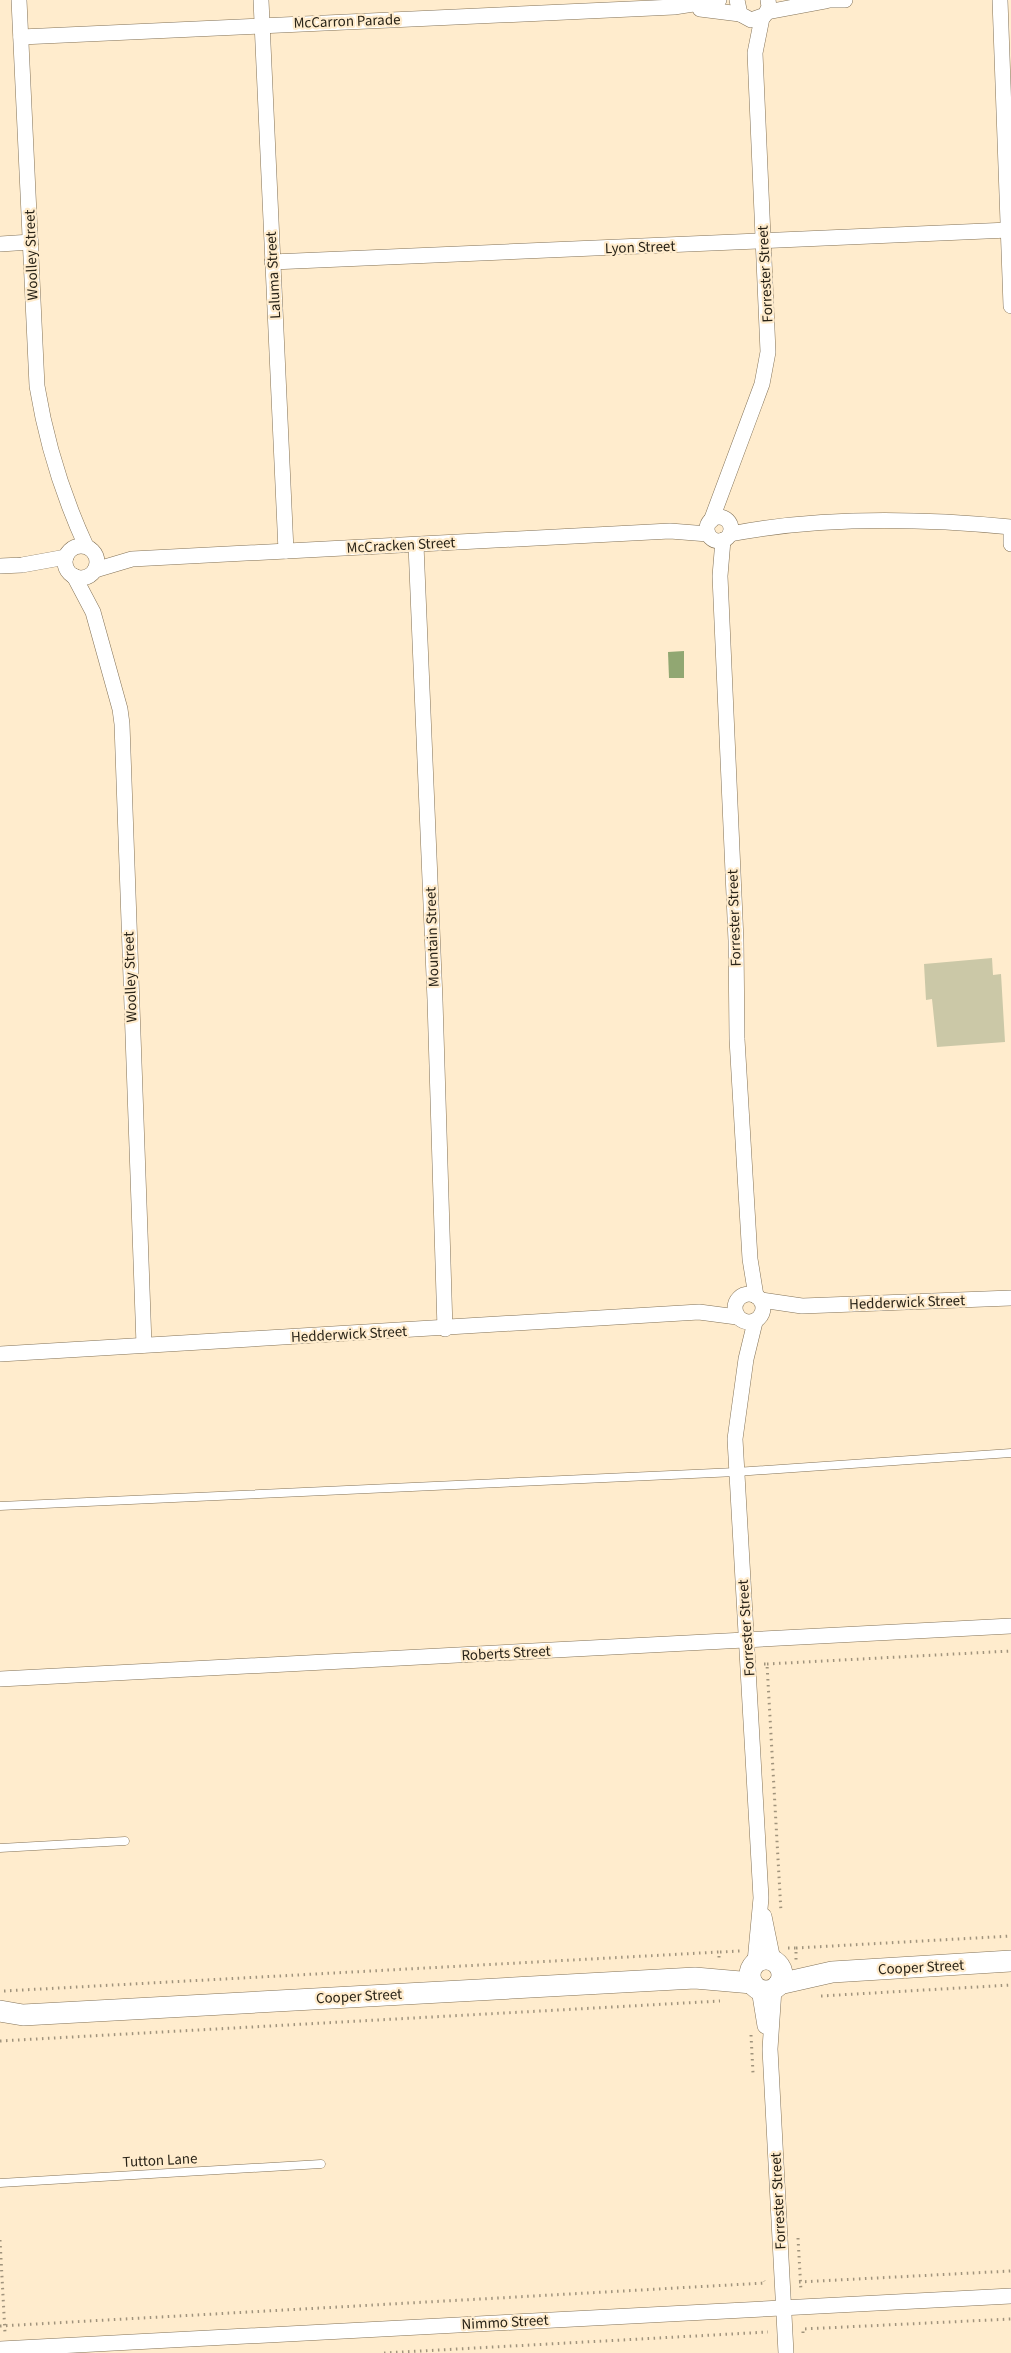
<svg xmlns="http://www.w3.org/2000/svg" width="1011" height="2353" viewBox="0 0 1011 2353" font-family="'Source Sans 3',sans-serif">
<style>
.water{fill:#91a772}
.building{fill:#cbc8a7}
.lines{fill:none;stroke-linecap:round;stroke-linejoin:round}
.lane-casing{stroke:#837257;stroke-width:9}
.street-casing{stroke:#837257;stroke-width:16}
.secondary-casing{stroke:#837257;stroke-width:22}
.path{stroke:#a0937c;stroke-width:3;stroke-dasharray:1.5 4.5;stroke-linecap:butt}
.lane{stroke:#fff;stroke-width:8}
.street{stroke:#fff;stroke-width:15}
.secondary{stroke:#fff;stroke-width:21}
.labels{text-anchor:middle;stroke-width:4.5;stroke-linejoin:round;paint-order:stroke}
.street-label{font-size:15px;fill:#2a2418;stroke:#ffeccd}
</style>
<rect width="100%" height="100%" fill="#ffeccd"/>
<!-- water -->
<path class="water" d="M 684,651 L 684,678 L 669,678 L 668,652 Z"/>
<!-- building -->
<path class="building" d="M 992,958 L 993,975 L 1001,974 L 1005,1042 L 937,1047 L 932,999 L 926,1000 L 924,964 Z"/>
<g class="lines">
<!-- lane casing -->
<g class="lane-casing">
<g id="lane">
<path d="M 0,1506 L 736,1472 L 1011,1453"/>
<path d="M 0,1848 L 125,1841"/>
<path d="M 0,2183 L 321,2164"/>
</g>
</g>
<!-- street casing -->
<g class="street-casing">
<g id="street">
<path d="M 19,0 L 37,386 C 46,441 63,496 86,546"/>
<path d="M 261,0 L 286,551"/>
<path d="M 737,0 L 740,14 L 751,20 L 765,15 L 769,7 L 768,0"/>
<path d="M 818,0 L 845,0"/>
<path d="M 1000,0 L 1011,306"/>
<path d="M 700,9 L 740,14"/>
<path d="M 767,12 L 826,1"/>
<path d="M 21,37 L 674,7 L 719,0"/>
<path d="M 0,244 L 31,242"/>
<path d="M 272,262 L 1009,230"/>
<circle cx="719" cy="529" r="12"/>
<path d="M 711,521 L 762,384 L 768,352 L 755,53 L 762,18"/>
<path d="M 1011,531 L 1011,544"/>
<path d="M 730,534 C 822,516 918,518 1011,527"/>
<path d="M 723,540 L 720,576 L 736,941 L 737,1039 L 750,1259 L 756,1296"/>
<path d="M 416,545 L 435,1000 L 445,1329"/>
<circle cx="81" cy="562" r="16"/>
<path d="M 0,566 L 22,565 L 66,557"/>
<path d="M 95,570 L 132,559 L 670,531 L 708,534"/>
<path d="M 74,576 L 93,612 L 120,709 L 122,724 L 144,1345"/>
<circle cx="749" cy="1308" r="14"/>
<path d="M 761,1300 L 802,1306 L 1011,1298"/>
<path d="M 755,1322 L 746,1359 L 735,1439 L 761,1898 L 755,1962"/>
<path d="M 0,1354 L 699,1312 L 737,1317"/>
<path d="M 0,1679 L 1011,1626"/>
<path d="M 764,1916 L 773,1960"/>
<path d="M 759,1989 L 765,2026"/>
<path d="M 774,1989 L 770,2049 L 786,2353"/>
<path d="M 0,2349 L 1011,2296"/>
</g>
</g>
<!-- secondary casing -->
<g class="secondary-casing">
<g id="secondary">
<circle cx="766" cy="1975" r="16"/>
<path d="M 779,1984 L 832,1972 L 1011,1961"/>
<path d="M 0,2011 L 23,2015 L 695,1978 L 752,1983"/>
</g>
</g>
<!-- path -->
<g class="path">
<path d="M 764,1664 L 767,1664 L 781,1912"/>
<path d="M 767,1664 L 1011,1651"/>
<path d="M 788,1948 L 796,1948 L 796,1960"/>
<path d="M 796,1948 L 1011,1936"/>
<path d="M 720,1952 L 740,1951"/>
<path d="M 4,1991 L 719,1952 L 719,1962"/>
<path d="M 821,1996 L 1011,1985"/>
<path d="M 751,2035 L 753,2073"/>
<path d="M 0,2041 L 720,2001"/>
<path d="M 798,2238 L 801,2291"/>
<path d="M 0,2240 L 5,2333"/>
<path d="M 799,2282 L 1011,2271"/>
<path d="M 0,2326 L 765,2283 L 764,2281"/>
<path d="M 803,2333 L 803,2329 L 1011,2319"/>
<path d="M 384,2353 L 768,2332"/>
</g>
<!-- lane -->
<use href="#lane" class="lane"/>
<!-- street -->
<use href="#street" class="street"/>
<!-- secondary -->
<use href="#secondary" class="secondary"/>
</g>
<g class="labels">
<!-- street labels -->
<g class="street-label">
<text transform="translate(347 21) rotate(-2)" y="5">McCarron Parade</text>
<text transform="translate(640 247) rotate(-2)" y="5">Lyon Street</text>
<text transform="translate(31 255) rotate(-92)" y="5">Woolley Street</text>
<text transform="translate(765 274) rotate(-93)" y="5">Forrester Street</text>
<text transform="translate(273 275) rotate(-93)" y="5">Laluma Street</text>
<text transform="translate(401 545) rotate(-3)" y="5">McCracken Street</text>
<text transform="translate(734 918) rotate(-92)" y="5">Forrester Street</text>
<text transform="translate(432 937) rotate(-92)" y="5">Mountain Street</text>
<text transform="translate(130 977) rotate(-92)" y="5">Woolley Street</text>
<text transform="translate(907 1302) rotate(-2)" y="5">Hedderwick Street</text>
<text transform="translate(349 1334) rotate(-3)" y="5">Hedderwick Street</text>
<text transform="translate(746 1628) rotate(-94)" y="5">Forrester Street</text>
<text transform="translate(506 1653) rotate(-3)" y="5">Roberts Street</text>
<text transform="translate(921 1967) rotate(-3)" y="5">Cooper Street</text>
<text transform="translate(359 1996) rotate(-3)" y="5">Cooper Street</text>
<text transform="translate(160 2160) rotate(-3)" y="5">Tutton Lane</text>
<text transform="translate(778 2201) rotate(-93)" y="5">Forrester Street</text>
<text transform="translate(505 2322) rotate(-3)" y="5">Nimmo Street</text>
</g>
</g>
</svg>
